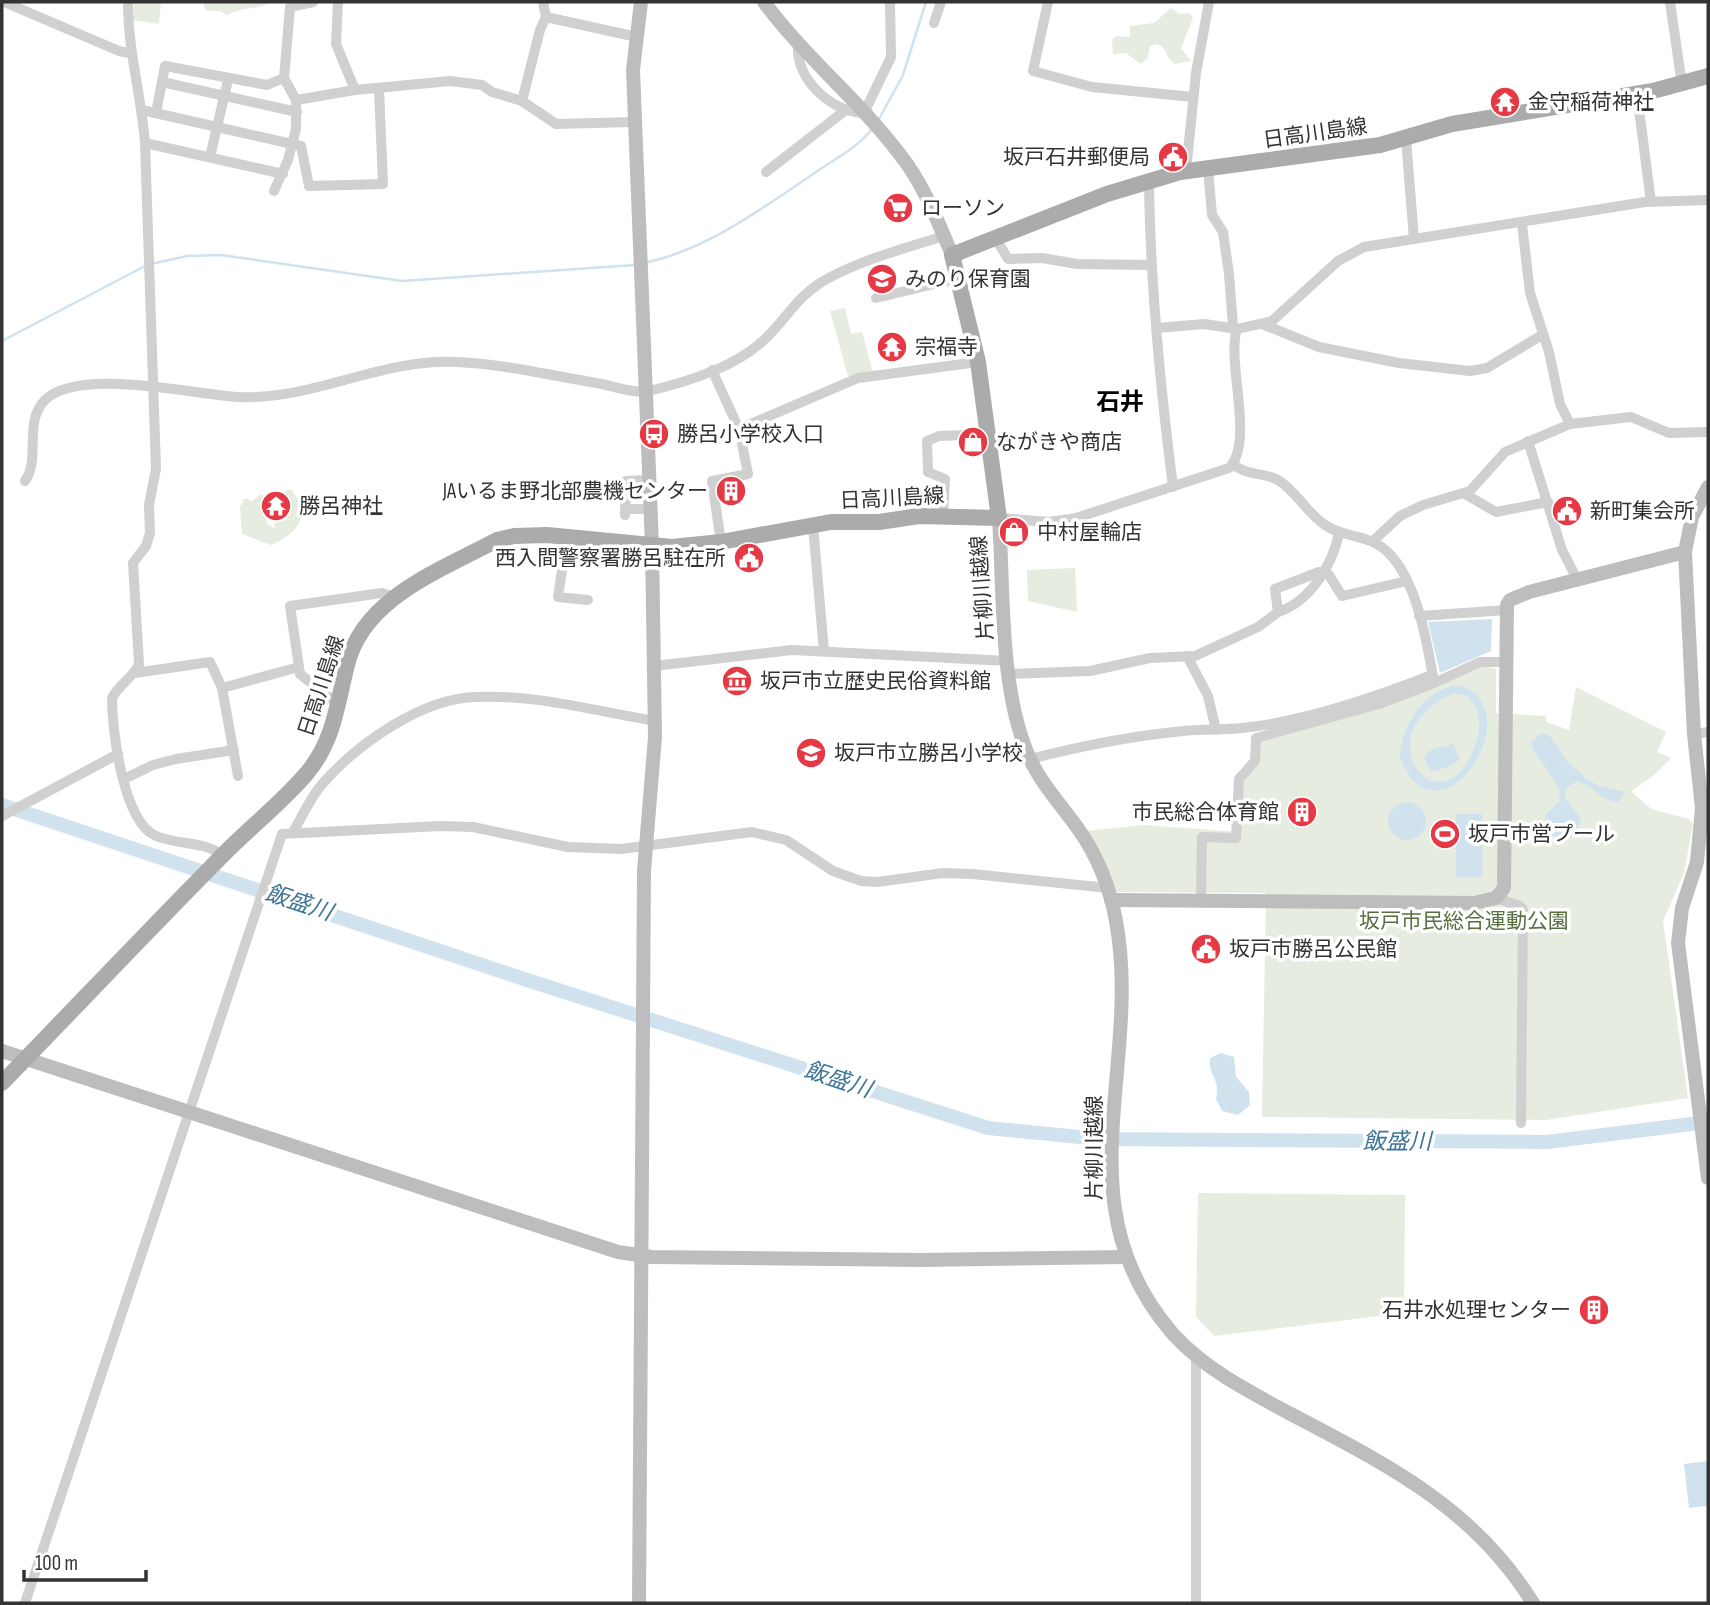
<svg xmlns="http://www.w3.org/2000/svg" width="1710" height="1605" viewBox="0 0 1710 1605" font-family="'Sofia Sans Condensed','Noto Sans JP',sans-serif">
<style>
.green{fill:#e6ecdf}
.water{fill:#cfe2ee;fill-rule:evenodd}
.lines{fill:none;stroke-linecap:round;stroke-linejoin:round}
.stream{stroke:#cfe2ee;stroke-width:2.5}
.river{stroke:#cfe2ee;stroke-width:14}
.street{stroke:#d0d0d0;stroke-width:10}
.secondary{stroke:#bdbdbd;stroke-width:14}
.primary{stroke:#ababab;stroke-width:16}
.labels{text-anchor:middle;stroke-width:7;stroke-linejoin:round;paint-order:stroke}
.poi-label{font-size:21px;fill:#333;stroke:#fff;text-anchor:start}
.street-label{font-size:21px;fill:#333;stroke:#fff}
.park-label{font-size:21px;fill:#56703f;stroke:#fff}
.water-label{font-size:23px;font-style:italic;fill:#3f7597;stroke:#fff}
.quarter-label{font-size:24px;font-weight:bold;fill:#000;stroke:#fff}
</style>
<rect width="100%" height="100%" fill="#fff"/>
<!-- green -->
<g class="green">
<path d="M 134,2 L 161,2 L 159,24 L 133,20 Z"/>
<path d="M 206,2 L 271,2 C 256,11 243,6 227,15 L 220,11 L 207,11 L 203,6 Z"/>
<path d="M 1171,8 L 1179,14 L 1190,13 L 1193,18 L 1181,48 L 1191,61 L 1175,64 C 1165,59 1168,47 1157,44 L 1150,46 L 1148,57 L 1141,64 L 1126,53 L 1113,54 L 1112,40 L 1116,36 L 1130,37 L 1130,26 L 1154,23 Z"/>
<path d="M 845,308 L 851,334 L 862,332 L 873,373 L 848,376 L 830,311 Z"/>
<path d="M 288,489 L 292,490 C 294,495 299,499 300,504 C 307,525 287,538 271,545 L 242,534 L 240,507 L 245,498 L 252,501 L 261,494 L 265,496 L 267,524 L 275,528 L 274,523 L 286,520 L 287,510 L 281,495 Z"/>
<path d="M 1075,568 L 1077,612 L 1028,601 L 1027,570 Z"/>
<path d="M 1484,666 L 1496,669 L 1496,713 L 1546,716 L 1546,722 L 1569,730 L 1576,687 L 1666,732 L 1657,752 L 1671,758 L 1653,776 L 1631,791 L 1651,809 L 1689,819 L 1693,824 L 1684,873 L 1663,921 L 1688,1098 L 1546,1120 L 1262,1117 L 1266,893 L 1113,892 L 1086,831 L 1144,825 L 1239,832 L 1240,780 L 1257,762 L 1257,739 L 1384,705 Z"/>
<path d="M 1198,1193 L 1405,1195 L 1404,1313 L 1214,1336 L 1196,1317 Z"/>
</g>
<!-- water -->
<g class="water">
<path d="M 1492,619 L 1491,651 L 1440,673 L 1428,622 Z"/>
<path d="M 1459,685 C 1535,709 1437,856 1400,757 C 1402,725 1424,688 1459,685 ZM 1454,693 L 1467,696 C 1479,707 1482,724 1477,740 C 1446,840 1357,736 1454,693 Z"/>
<path d="M 1542,733 L 1549,735 L 1568,762 L 1587,779 L 1597,785 L 1625,792 L 1618,802 C 1601,801 1593,786 1577,781 L 1566,788 L 1565,798 L 1581,819 L 1577,833 L 1565,841 L 1552,837 L 1544,823 L 1546,815 L 1560,801 L 1559,788 L 1532,748 L 1532,742 Z"/>
<path d="M 1453,744 L 1460,759 L 1451,766 L 1431,772 L 1424,757 L 1431,750 Z"/>
<circle cx="1407" cy="821" r="19"/>
<rect x="1456" y="814" width="26" height="63"/>
<path d="M 1221,1053 L 1234,1057 L 1236,1077 L 1249,1092 L 1250,1105 L 1238,1115 L 1222,1111 L 1216,1099 C 1221,1078 1208,1077 1210,1058 Z"/>
<path d="M 1708,1461 L 1708,1506 L 1689,1508 L 1684,1464 Z"/>
</g>
<g class="lines">
<!-- stream -->
<g class="stream">
<path d="M 878,121 L 903,75 L 926,2"/>
<path d="M 644,263 C 707,250 764,207 816,172 C 835,159 858,147 872,129"/>
<path d="M 151,264 L 187,256 L 221,255 L 402,281 L 635,265"/>
<path d="M 2,341 L 145,266"/>
</g>
<!-- river -->
<path class="river" d="M 2,805 L 527,980 L 988,1128 L 1099,1139 L 1547,1142 L 1708,1122"/>
<!-- street -->
<g class="street">
<path d="M 4,2 L 119,51 L 130,53"/>
<path d="M 128,2 C 128,51 141,94 145,143 L 156,469 L 149,505 L 150,533 L 146,546 L 133,563 L 139,664 C 134,677 119,684 112,698 C 112,730 123,822 156,836 C 178,845 204,841 222,855"/>
<path d="M 338,2 L 336,44 L 355,90"/>
<path d="M 1048,2 L 1033,71 L 1092,87 L 1193,97"/>
<path d="M 1670,2 L 1682,85"/>
<path d="M 546,17 L 637,37"/>
<path d="M 934,23 L 941,2"/>
<path d="M 798,44 C 795,79 831,112 864,113 L 891,57 L 890,2"/>
<path d="M 162,82 L 297,112"/>
<path d="M 1637,94 L 1651,202"/>
<path d="M 296,100 L 355,90 L 450,81 L 482,85 L 492,92 L 522,101 L 556,124 L 634,122"/>
<path d="M 522,101 L 540,30 L 546,17 L 543,2"/>
<path d="M 142,110 L 301,146 L 309,186 L 383,184 L 379,89"/>
<path d="M 156,113 L 165,66 L 267,85 L 284,78"/>
<path d="M 1406,139 L 1414,239"/>
<path d="M 145,143 L 283,174"/>
<path d="M 210,157 L 228,80"/>
<path d="M 1208,168 L 1212,215 L 1223,232 L 1229,274 L 1233,327"/>
<path d="M 1186,171 L 1196,73 L 1209,2"/>
<path d="M 766,172 L 847,109"/>
<path d="M 1149,180 C 1150,283 1160,385 1173,487"/>
<path d="M 274,191 L 288,160 L 296,129 L 296,100 L 284,78 L 290,7 L 313,2"/>
<path d="M 1522,224 L 1530,293 L 1549,352 L 1560,404 L 1570,424"/>
<path d="M 996,239 L 1008,259 L 1042,258 L 1077,264 L 1151,265"/>
<path d="M 876,298 L 959,278"/>
<path d="M 1262,324 L 1319,347 L 1399,363 L 1470,371 L 1487,368 L 1542,335"/>
<path d="M 1157,328 L 1204,324 L 1237,329 L 1272,321 L 1338,261 L 1364,247 L 1645,202 L 1708,200"/>
<path d="M 712,370 L 739,429 L 858,378 L 978,362"/>
<path d="M 1528,441 L 1562,550 L 1577,579"/>
<path d="M 1233,464 C 1246,476 1264,472 1278,480 C 1296,491 1307,513 1325,525 C 1341,536 1359,535 1375,543 C 1415,563 1427,642 1434,683 L 1480,662 L 1506,662"/>
<path d="M 25,481 C 41,459 23,422 45,400 C 79,367 192,394 237,397 C 312,401 381,358 456,362 C 505,364 554,376 602,384 C 616,387 636,394 649,391 C 690,381 739,366 768,336 C 786,318 798,297 820,283 C 856,261 903,249 944,236"/>
<path d="M 1465,494 L 1496,512 L 1548,502"/>
<path d="M 625,509 L 650,509"/>
<path d="M 625,515 L 626,481 L 649,480"/>
<path d="M 943,516 L 945,479 L 928,472 L 927,441 L 939,436 L 989,434"/>
<path d="M 999,518 L 1049,522 L 1076,518 L 1229,468 C 1255,442 1226,361 1237,329"/>
<path d="M 813,526 L 824,651"/>
<path d="M 567,537 L 558,597 L 588,600"/>
<path d="M 1373,541 L 1400,516 L 1423,505 L 1470,491 L 1505,452 L 1570,424 L 1631,417 L 1669,433 L 1708,432"/>
<path d="M 721,542 L 712,481 L 748,474 L 739,429"/>
<path d="M 1278,612 C 1310,602 1333,564 1339,533"/>
<path d="M 1419,616 L 1507,610"/>
<path d="M 1187,656 L 1208,696 L 1216,730"/>
<path d="M 654,666 L 792,650 L 1008,661"/>
<path d="M 135,673 L 210,662 L 222,688 L 238,776"/>
<path d="M 1009,674 L 1090,671 L 1150,658 L 1195,656 L 1258,627 L 1278,612 L 1275,589 L 1319,572 L 1329,575 L 1342,596 L 1407,581"/>
<path d="M 222,688 L 299,667"/>
<path d="M 340,702 L 331,699 L 300,674 L 290,606 L 382,593 L 394,597"/>
<path d="M 1694,734 L 1708,732"/>
<path d="M 1030,759 C 1081,746 1131,736 1183,731 C 1202,729 1222,730 1242,728 C 1301,722 1376,697 1432,675"/>
<path d="M 124,779 L 153,765 L 176,759 L 234,750"/>
<path d="M 2,816 L 118,754"/>
<path d="M 293,832 C 303,815 311,796 324,782 C 359,743 421,699 475,697 C 534,694 596,711 655,721"/>
<path d="M 1496,898 L 1520,906 L 1523,910 L 1521,1123"/>
<path d="M 1201,901 L 1202,837 L 1236,838 L 1239,779 L 1255,761 L 1256,738 L 1379,704 L 1434,683"/>
<path d="M 1196,1356 L 1196,1603"/>
<path d="M 25,1603 L 282,834 L 441,826 L 473,827 L 568,847 L 621,849 L 752,832 L 786,840 L 833,871 L 861,881 L 877,882 L 943,873 L 973,874 L 1108,888"/>
</g>
<!-- secondary -->
<g class="secondary">
<path d="M 764,2 C 807,60 865,105 907,164 C 926,191 939,224 952,255"/>
<path d="M 1708,487 L 1692,517 L 1685,552 L 1694,734 L 1702,808 L 1697,862 L 1682,908 L 1678,943 L 1708,1178"/>
<path d="M 999,518 C 1004,593 999,691 1030,759 C 1042,785 1063,807 1079,830 C 1098,857 1110,888 1116,921 C 1143,1067 1060,1204 1173,1334 C 1205,1369 1246,1390 1287,1412 C 1385,1464 1472,1505 1533,1603"/>
<path d="M 1111,900 L 1474,903 L 1496,898 L 1504,888 L 1507,605 L 1510,600 L 1529,592 L 1685,552"/>
<path d="M 2,1051 L 618,1252 L 652,1257 L 922,1260 L 1126,1257"/>
<path d="M 639,1603 L 644,871 L 655,737 L 652,546 L 633,70 L 641,2"/>
</g>
<!-- primary -->
<path class="primary" d="M 2,1083 C 73,1010 144,935 216,862 C 245,831 280,805 307,773 C 334,741 337,704 347,665 C 363,598 441,570 497,540 L 514,536 L 547,535 L 672,547 L 721,542 L 831,522 L 879,522 L 919,516 L 999,518 L 978,362 L 952,255 L 1107,194 L 1180,172 L 1380,145 L 1452,124 L 1653,91 L 1708,76"/>
</g>
<!-- icons -->
<defs>
<g id="temple-disc" transform="scale(1.575)"><circle r="9.5" fill="#e63946" stroke="#fff"/><path d="M0-6L5-2H3V0L6.5 2.5H4V6H1.5V3h-3V6H-4V2.5H-6.5L-3 0V-2H-5Z" fill="#fff"/></g>
<g id="civic-disc" transform="scale(1.575)"><circle r="9.5" fill="#e63946" stroke="#fff"/><path d="M-.6-6.5H3V-4.5H.6V-3L4-1V1h2V6H-6V1h2V-1L-.6-3ZM-1.2 2.5V6h2.4V2.5Z" fill="#fff"/></g>
<g id="supermarket-disc" transform="scale(1.575)"><circle r="9.5" fill="#e63946" stroke="#fff"/><path d="M-6-5.5h2.5l.6 2H6L4.5 2H-2.5L-4.4-4H-6ZM-1.5 3.2a1.3 1.3 0 1 0 .1 0ZM3 3.2a1.3 1.3 0 1 0 .1 0Z" fill="#fff"/></g>
<g id="school-disc" transform="scale(1.575)"><circle r="9.5" fill="#e63946" stroke="#fff"/><path d="M0-5L7-2L0 1L-7-2ZM-4 1L0 2.5L4 1V4Q0 6-4 4Z" fill="#fff"/></g>
<g id="bus-disc" transform="scale(1.575)"><circle r="9.5" fill="#e63946" stroke="#fff"/><path d="M-5-6H5V4H4V6H2V4H-2V6H-4V4H-5ZM-3.5-4V0h7V-4ZM-3.5 1.2v1.5H-2V1.2ZM2 1.2v1.5H3.5V1.2Z" fill="#fff"/></g>
<g id="shop-disc" transform="scale(1.575)"><circle r="9.5" fill="#e63946" stroke="#fff"/><path d="M-5-2.5h2.3a2.7 3.5 0 0 1 5.4 0H5L5.5 6h-11ZM-1.5-2.5h3a1.5 2.3 0 0 0-3 0Z" fill="#fff"/></g>
<g id="building-disc" transform="scale(1.575)"><circle r="9.5" fill="#e63946" stroke="#fff"/><path d="M-4-6H4V6H1V3H-1V6H-4ZM-2.5-4.3h1.7v1.8h-1.7ZM.8-4.3h1.7v1.8H.8ZM-2.5-1h1.7V.8h-1.7ZM.8-1h1.7V.8H.8Z" fill="#fff"/></g>
<g id="museum-disc" transform="scale(1.575)"><circle r="9.5" fill="#e63946" stroke="#fff"/><path d="M0-6L6-3V-2H-6V-3ZM-5-1h2V3h-2ZM-1-1h2V3h-2ZM3-1h2V3H3ZM-6 4H6V6H-6Z" fill="#fff"/></g>
<g id="stadium-disc" transform="scale(1.575)"><circle r="9.5" fill="#e63946" stroke="#fff"/><path d="M0-5a6.5 5 0 1 0 0 10a6.5 5 0 1 0 0-10ZM-3.5-1.8h7v3.6h-7Z" fill="#fff"/></g>
</defs>
<g fill-rule="evenodd">
<use href="#temple-disc" x="1505" y="102"/>
<use href="#civic-disc" x="1173" y="157"/>
<use href="#supermarket-disc" x="898" y="208"/>
<use href="#school-disc" x="882" y="279"/>
<use href="#temple-disc" x="892" y="347"/>
<use href="#bus-disc" x="654" y="434"/>
<use href="#shop-disc" x="973" y="442"/>
<use href="#building-disc" x="731" y="491"/>
<use href="#temple-disc" x="276" y="506"/>
<use href="#civic-disc" x="1567" y="511"/>
<use href="#shop-disc" x="1014" y="532"/>
<use href="#civic-disc" x="749" y="558"/>
<use href="#museum-disc" x="737" y="681"/>
<use href="#school-disc" x="811" y="753"/>
<use href="#building-disc" x="1302" y="812"/>
<use href="#stadium-disc" x="1445" y="834"/>
<use href="#civic-disc" x="1206" y="949"/>
<use href="#building-disc" x="1594" y="1310"/>
</g>
<g class="labels">
<!-- poi labels -->
<g class="poi-label">
<text x="1528" y="109">金守稲荷神社</text>
<text x="1150" y="164" text-anchor="end">坂戸石井郵便局</text>
<text x="921" y="215">ローソン</text>
<text x="905" y="286">みのり保育園</text>
<text x="915" y="354">宗福寺</text>
<text x="677" y="441">勝呂小学校入口</text>
<text x="996" y="449">ながきや商店</text>
<text x="708" y="498" text-anchor="end">JAいるま野北部農機センター</text>
<text x="299" y="513">勝呂神社</text>
<text x="1590" y="518">新町集会所</text>
<text x="1037" y="539">中村屋輪店</text>
<text x="726" y="565" text-anchor="end">西入間警察署勝呂駐在所</text>
<text x="760" y="688">坂戸市立歴史民俗資料館</text>
<text x="834" y="760">坂戸市立勝呂小学校</text>
<text x="1279" y="819" text-anchor="end">市民総合体育館</text>
<text x="1468" y="841">坂戸市営プール</text>
<text x="1229" y="956">坂戸市勝呂公民館</text>
<text x="1571" y="1317" text-anchor="end">石井水処理センター</text>
</g>
<!-- street labels -->
<g class="street-label">
<text transform="translate(1315 133) rotate(-8)" y="7">日高川島線</text>
<text transform="translate(892 498) rotate(-3)" y="7">日高川島線</text>
<text transform="translate(982 588) rotate(-94)" y="7">片柳川越線</text>
<text transform="translate(321 686) rotate(-72)" y="7">日高川島線</text>
<text transform="translate(1094 1148) rotate(-90)" y="7">片柳川越線</text>
</g>
<!-- park labels -->
<g class="park-label">
<text x="1464" y="928">坂戸市民総合運動公園</text>
</g>
<!-- water labels -->
<g class="water-label">
<text transform="translate(299 902) rotate(18)" y="8">飯盛川</text>
<text transform="translate(838 1079) rotate(18)" y="8">飯盛川</text>
<text x="1397" y="1149">飯盛川</text>
</g>
<!-- quarter labels -->
<g class="quarter-label">
<text x="1120" y="410">石井</text>
</g>
</g>
<!-- border -->
<rect width="1710" height="1605" fill="none" stroke="#333333" stroke-width="7"/>
<!-- scale -->
<path d="M24 1570v10h122v-10" fill="none" stroke="#333333" stroke-width="3.5"/>
<text x="35" y="1570" font-size="21" fill="#333333" stroke="#ffffff" stroke-width="5" paint-order="stroke">100 m</text>
</svg>
